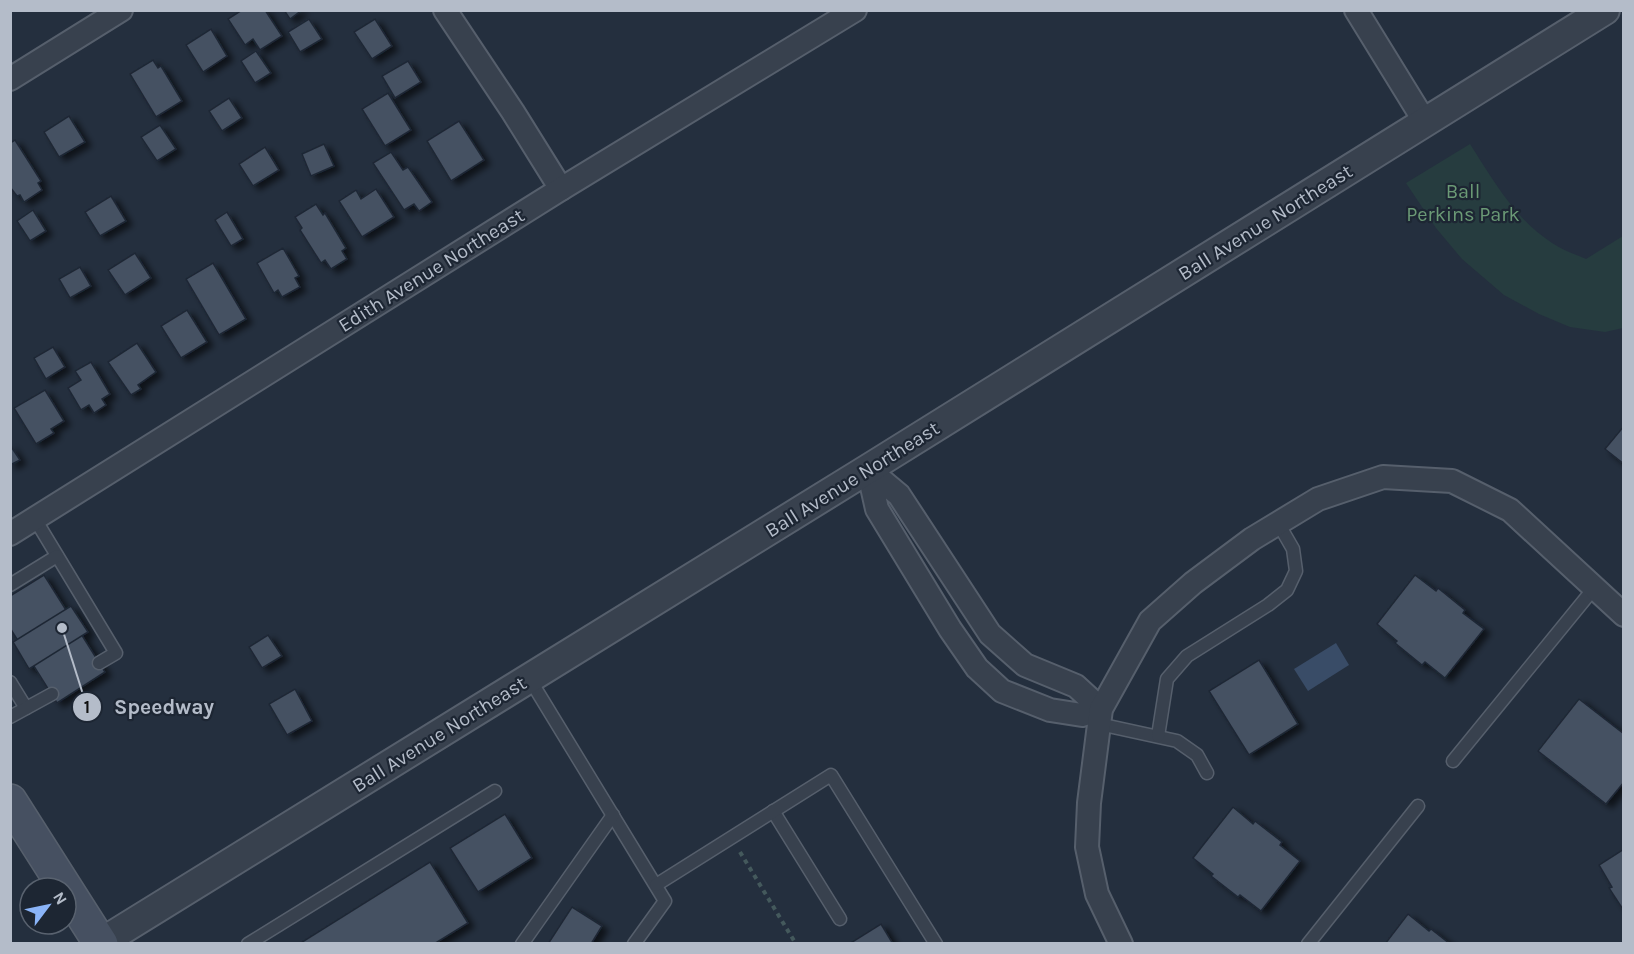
<svg xmlns="http://www.w3.org/2000/svg" width="1634" height="954" viewBox="0 0 1634 954" font-family="Karla,sans-serif">
<style>
.green{fill:#263c3f}
.water{fill:#394c67}
.building{fill:#455162;stroke:#1f2835;stroke-width:1.5;filter:url(#shadow)}
.lines{fill:none;stroke-linecap:round;stroke-linejoin:round}
.service-casing{stroke:#565f6c;stroke-width:15}
.minor-casing{stroke:#565f6c;stroke-width:26}
.tertiary-casing{stroke:#565f6c;stroke-width:32}
.secondary-casing{stroke:#565f6c;stroke-width:36}
.path{stroke:#44595c;stroke-width:4;stroke-dasharray:4.5 4.5;stroke-linecap:butt}
.service{stroke:#38414e;stroke-width:12}
.minor{stroke:#38414e;stroke-width:22}
.tertiary{stroke:#38414e;stroke-width:28}
.secondary{stroke:#465061;stroke-width:33}
.labels{text-anchor:middle;stroke-width:4.5;stroke-linejoin:round;paint-order:stroke}
.park-label{font-size:20px;fill:#6b9a76;stroke:#1d2633}
.street-label{font-size:20px;fill:#b4bcc9;stroke:#1d2633}
.leader{fill:none;stroke:#b4bcc9;stroke-width:2}
.callout-dot{fill:#b4bcc9;stroke:#1d2633;stroke-width:2}
.mark-label{font-size:18px;text-anchor:middle;font-weight:bold;fill:#111}
.callout-label{font-size:21px;text-anchor:middle;font-weight:bold;fill:#b4bcc9;stroke:#1d2633;stroke-width:4.5;stroke-linejoin:round;paint-order:stroke}
</style>
<defs>
<filter id="shadow"><feDropShadow dx="6" dy="4" stdDeviation="3" flood-color="#0009"/></filter>
</defs>
<rect width="100%" height="100%" fill="#242f3e"/>
<!-- green -->
<path class="green" d="M 1470,144 C 1493,180 1515,219 1552,243 C 1562,250 1575,254 1586,259 L 1623,236 L 1623,328 L 1605,332 L 1570,327 L 1539,314 L 1504,295 L 1462,259 L 1436,228 L 1406,183 Z"/>
<!-- water -->
<path class="water" d="M 1336,643 L 1349,665 L 1308,691 L 1294,669 Z"/>
<!-- building -->
<g class="building">
<path d="M 242,10 L 265,10 L 282,36 L 260,50 L 253,39 L 245,45 L 228,19 Z"/>
<path d="M 284,10 L 302,10 L 290,19 Z"/>
<path d="M 309,19 L 322,39 L 300,52 L 288,32 Z"/>
<path d="M 375,19 L 392,46 L 372,59 L 354,32 Z"/>
<path d="M 211,29 L 227,56 L 203,72 L 186,45 Z"/>
<path d="M 256,51 L 271,73 L 255,83 L 241,61 Z"/>
<path d="M 153,60 L 158,68 L 161,66 L 182,101 L 156,117 L 130,74 Z"/>
<path d="M 408,61 L 421,82 L 395,98 L 382,76 Z"/>
<path d="M 388,93 L 411,130 L 385,146 L 362,109 Z"/>
<path d="M 229,98 L 242,118 L 222,131 L 209,111 Z"/>
<path d="M 69,116 L 85,142 L 59,157 L 44,132 Z"/>
<path d="M 459,121 L 484,160 L 451,181 L 427,141 Z"/>
<path d="M 160,125 L 176,149 L 157,161 L 141,137 Z"/>
<path d="M 15,140 L 41,181 L 38,183 L 42,190 L 24,202 L 20,195 L 17,196 L 10,187 L 10,143 Z"/>
<path d="M 324,144 L 334,166 L 311,176 L 302,154 Z"/>
<path d="M 265,147 L 279,170 L 253,186 L 239,164 Z"/>
<path d="M 391,152 L 403,170 L 408,167 L 432,202 L 419,211 L 414,204 L 404,210 L 373,163 Z"/>
<path d="M 376,189 L 394,217 L 362,237 L 339,201 L 356,190 L 361,199 Z"/>
<path d="M 111,196 L 126,221 L 100,236 L 85,212 Z"/>
<path d="M 316,204 L 323,215 L 325,213 L 346,248 L 342,251 L 347,259 L 331,269 L 325,260 L 321,263 L 300,230 L 302,228 L 295,217 Z"/>
<path d="M 33,210 L 46,231 L 30,241 L 17,221 Z"/>
<path d="M 227,212 L 243,239 L 231,246 L 215,220 Z"/>
<path d="M 283,248 L 299,276 L 295,278 L 300,287 L 282,297 L 278,290 L 274,293 L 257,263 Z"/>
<path d="M 135,253 L 151,278 L 125,295 L 108,270 Z"/>
<path d="M 213,263 L 246,319 L 219,335 L 186,279 Z"/>
<path d="M 80,267 L 91,286 L 70,298 L 59,279 Z"/>
<path d="M 187,310 L 207,342 L 181,358 L 161,326 Z"/>
<path d="M 137,343 L 156,372 L 138,385 L 141,389 L 131,395 L 108,362 Z"/>
<path d="M 53,347 L 65,367 L 46,379 L 34,358 Z"/>
<path d="M 91,362 L 110,394 L 102,399 L 106,405 L 94,413 L 89,405 L 81,410 L 68,388 L 81,380 L 75,371 Z"/>
<path d="M 45,390 L 64,421 L 51,429 L 54,433 L 36,444 L 14,408 Z"/>
<path d="M 1624,426 L 1624,464 L 1605,449 Z"/>
<path d="M 10,445 L 20,460 L 10,465 Z"/>
<path d="M 44,575 L 105,672 L 57,703 L 10,628 L 10,596 Z"/>
<path d="M 1415,575 L 1436,591 L 1438,588 L 1465,610 L 1463,613 L 1484,629 L 1445,678 L 1425,662 L 1422,665 L 1395,643 L 1397,641 L 1377,624 Z"/>
<path d="M 71,606 L 88,632 L 29,669 L 13,642 Z"/>
<path d="M 268,635 L 282,656 L 262,668 L 249,647 Z"/>
<path d="M 1259,660 L 1298,724 L 1249,755 L 1209,691 Z"/>
<path d="M 295,689 L 312,721 L 287,735 L 269,704 Z"/>
<path d="M 1579,699 L 1624,734 L 1624,782 L 1606,804 L 1538,751 Z"/>
<path d="M 1233,807 L 1253,824 L 1255,821 L 1282,842 L 1280,845 L 1300,861 L 1261,911 L 1240,895 L 1238,897 L 1211,876 L 1213,874 L 1193,858 Z"/>
<path d="M 505,814 L 532,858 L 478,892 L 450,848 Z"/>
<path d="M 1624,849 L 1624,911 L 1609,888 L 1612,887 L 1599,865 Z"/>
<path d="M 430,862 L 468,923 L 434,944 L 299,944 Z"/>
<path d="M 572,907 L 602,926 L 591,944 L 548,944 Z"/>
<path d="M 1408,914 L 1429,931 L 1431,929 L 1450,944 L 1385,944 Z"/>
<path d="M 881,924 L 893,944 L 849,944 Z"/>
</g>
<g class="lines">
<!-- service casing -->
<g class="service-casing">
<g id="service">
<path d="M 35,519 L 116,653 L 99,663"/>
<path d="M 10,585 L 57,556"/>
<path d="M 529,678 L 665,901 L 634,944"/>
<path d="M 10,682 L 26,708"/>
<path d="M 10,717 L 52,694"/>
<path d="M 1099,724 L 1177,741 L 1197,755 L 1207,773"/>
<path d="M 1158,736 L 1167,679 L 1187,656 L 1268,605 L 1287,590 L 1296,571 L 1293,549 L 1278,523"/>
<path d="M 1453,761 L 1595,587"/>
<path d="M 773,811 L 840,919"/>
<path d="M 656,885 L 831,775 L 936,944"/>
<path d="M 248,944 L 495,791"/>
<path d="M 522,944 L 613,815"/>
<path d="M 1308,944 L 1418,806"/>
</g>
</g>
<!-- minor casing -->
<g class="minor-casing">
<g id="minor">
<path d="M 445,10 L 513,112 L 561,189"/>
<path d="M 1356,10 L 1425,122"/>
<path d="M 10,79 L 121,10"/>
<path d="M 868,469 L 899,495 L 990,634 L 1025,665 L 1076,686 L 1101,709 L 1082,715 L 1050,710 L 1002,691 L 977,668 L 950,629 L 877,509 Z"/>
<path d="M 10,534 L 561,189 L 855,10"/>
<path d="M 1121,944 L 1097,894 L 1087,847 L 1089,803 L 1101,709 L 1150,621 L 1193,583 L 1252,539 L 1318,499 L 1383,477 L 1452,481 L 1510,510 L 1624,615"/>
</g>
</g>
<!-- tertiary casing -->
<g class="tertiary-casing">
<path id="tertiary" d="M 99,944 L 868,469 L 1605,10"/>
</g>
<!-- secondary casing -->
<g class="secondary-casing">
<path id="secondary" d="M 10,801 L 101,944"/>
</g>
<!-- path -->
<path class="path" d="M 740,852 L 796,944"/>
<!-- service -->
<use href="#service" class="service"/>
<!-- minor -->
<use href="#minor" class="minor"/>
<!-- tertiary -->
<use href="#tertiary" class="tertiary"/>
<!-- secondary -->
<use href="#secondary" class="secondary"/>
</g>
<g class="labels">
<!-- park labels -->
<g class="park-label">
<text x="1463" y="198">Ball<tspan x="1463" dy="23">Perkins Park</tspan></text>
</g>
<!-- street labels -->
<g class="street-label">
<text transform="translate(1265 222) rotate(-32)" y="7">Ball Avenue Northeast</text>
<text transform="translate(431 270) rotate(-32)" y="7">Edith Avenue Northeast</text>
<text transform="translate(852 479) rotate(-32)" y="7">Ball Avenue Northeast</text>
<text transform="translate(439 734) rotate(-32)" y="7">Ball Avenue Northeast</text>
</g>
</g>
<!-- callouts -->
<path class="leader" d="M62 628L87 707"/>
<g class="callout-dot">
<circle cx="62" cy="628" r="6"/>
<circle cx="87" cy="707" r="15"/>
</g>
<g class="mark-label">
<text x="87" y="713">1</text>
</g>
<g class="callout-label">
<text x="164" y="714">Speedway</text>
</g>
<!-- border -->
<rect width="1634" height="954" fill="none" stroke="#b4bcc9" stroke-width="24"/>
<!-- north arrow -->
<g transform="translate(48 906) rotate(58)"><circle r="28" fill="#1d2633" stroke="#59626f" stroke-width="1.5"/>
<path d="M0-4.5L10 22L0 15L-10 22Z" fill="#8ab4f8"/>
<text y="-9" font-size="16" font-weight="bold" text-anchor="middle" fill="#b4bcc9">N</text>
</g>
</svg>
